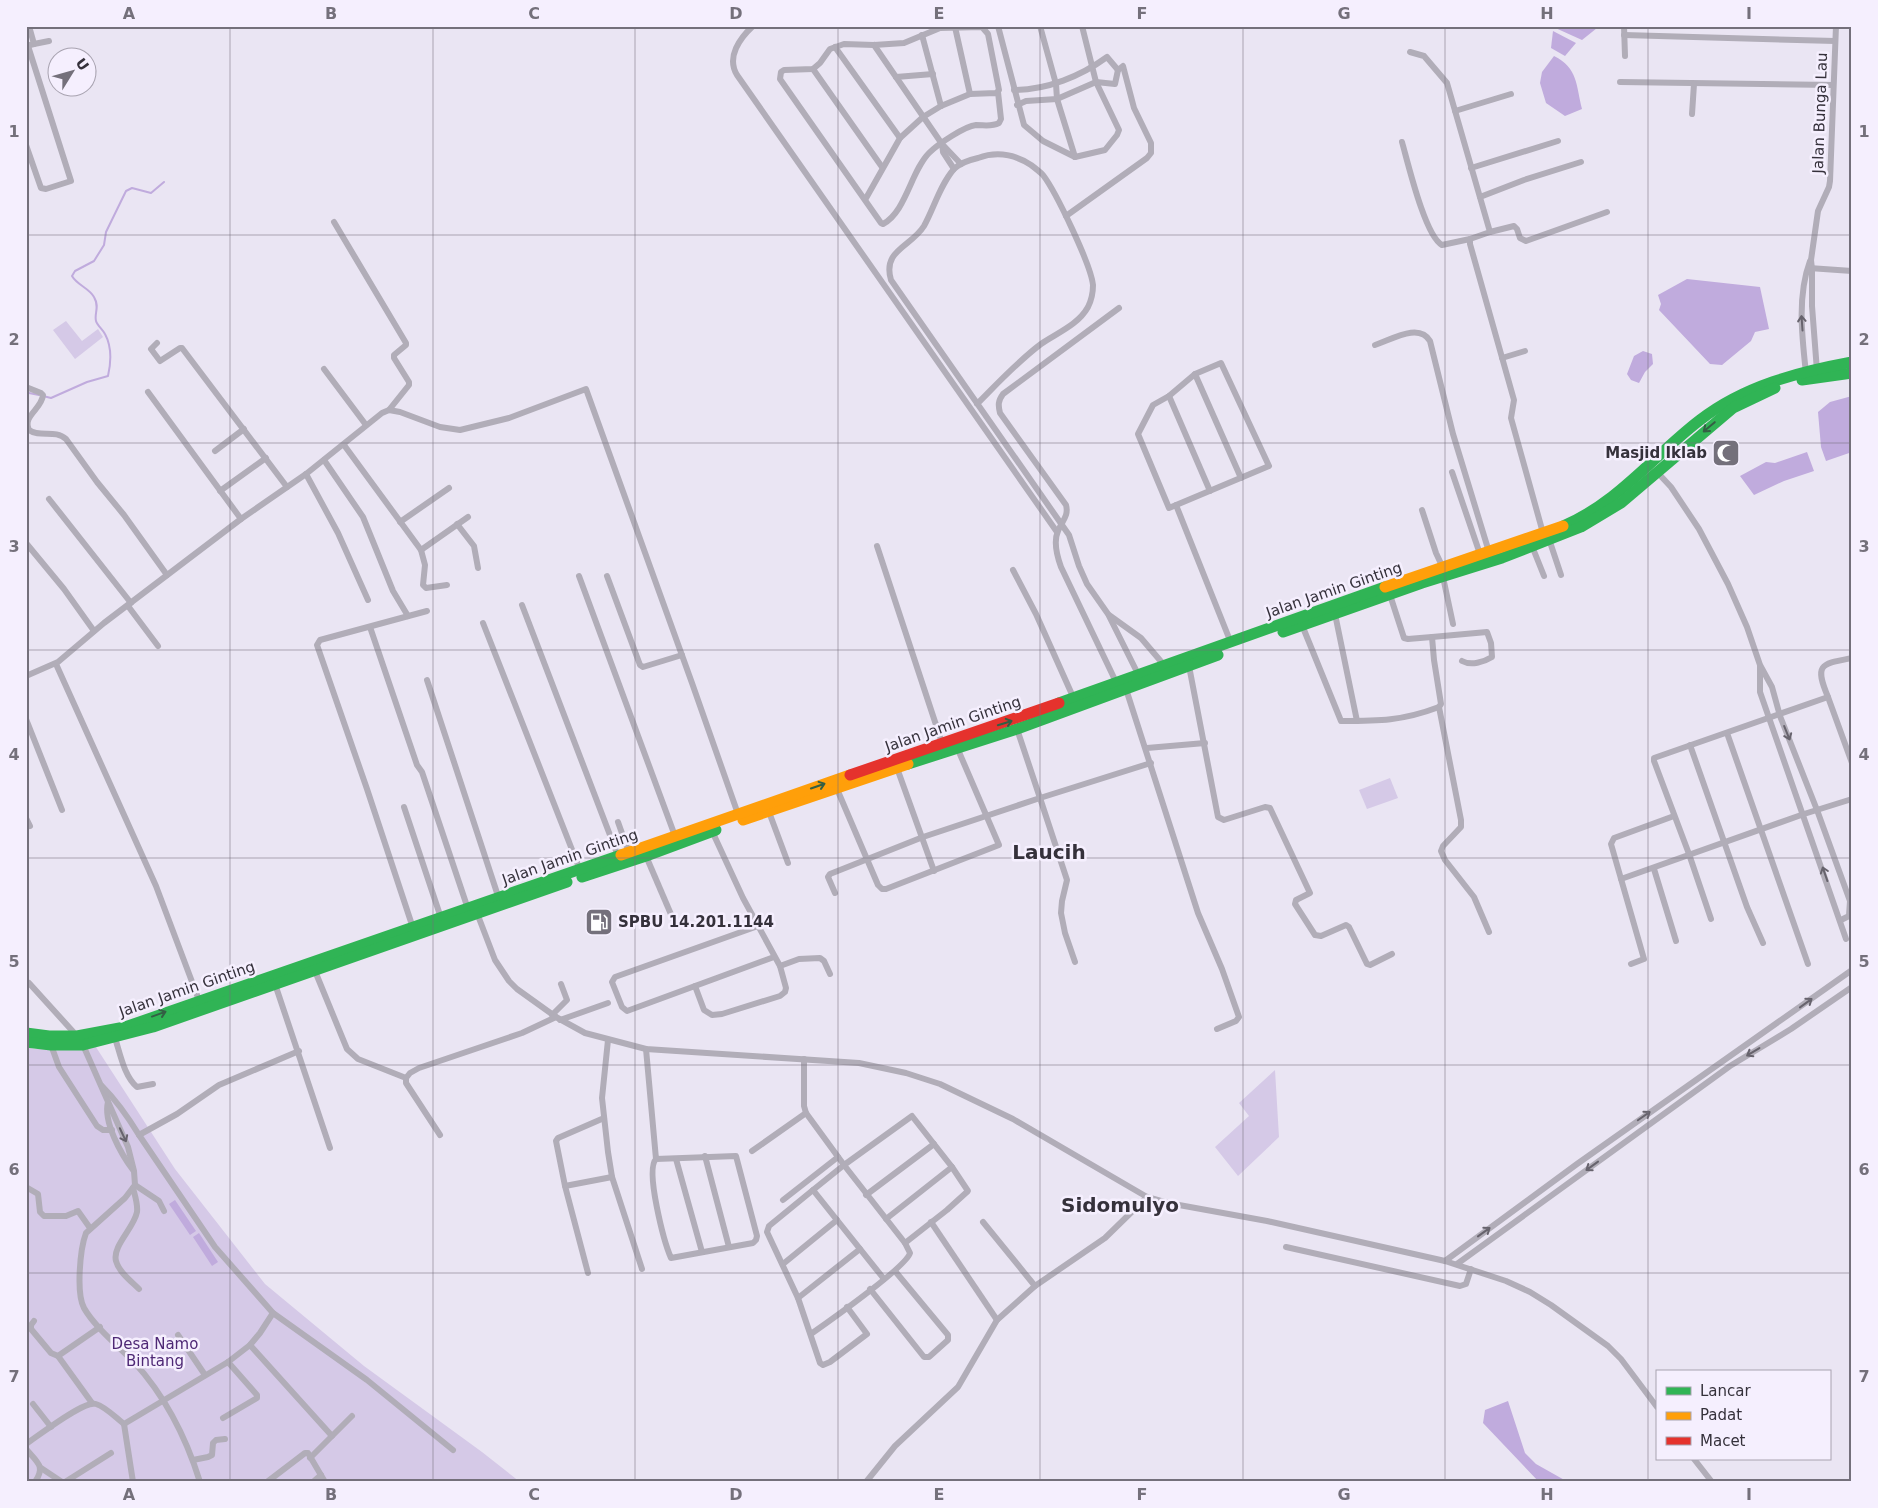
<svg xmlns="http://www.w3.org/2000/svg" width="1878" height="1508" viewBox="0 0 1878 1508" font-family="'DejaVu Sans',sans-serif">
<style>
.green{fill:#d5c9e7}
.water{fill:#c0abdd}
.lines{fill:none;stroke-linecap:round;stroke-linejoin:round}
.stream{stroke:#c0abdd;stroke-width:2}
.street{stroke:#b1adb8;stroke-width:6}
.fast{stroke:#30b455;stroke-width:11}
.slow{stroke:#ff9f0a;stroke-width:11}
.jam{stroke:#e5322d;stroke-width:11}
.oneway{stroke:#67636d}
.oneway2{stroke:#335f44}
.grid{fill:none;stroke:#74707b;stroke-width:1;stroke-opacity:0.55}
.labels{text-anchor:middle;stroke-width:5;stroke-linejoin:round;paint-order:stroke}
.street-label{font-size:15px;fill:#35313b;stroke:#f5effe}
.poi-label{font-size:15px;font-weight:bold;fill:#35313b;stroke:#f5effe;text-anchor:end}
.park-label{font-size:15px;fill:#4e2875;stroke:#f5effe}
.district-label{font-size:20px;font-weight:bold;fill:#35313b;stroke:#f5effe}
.neatline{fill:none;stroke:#74707b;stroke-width:2}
.grid-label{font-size:16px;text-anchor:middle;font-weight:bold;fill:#74707b}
</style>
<rect width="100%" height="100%" fill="#eae5f3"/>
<!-- green -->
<g class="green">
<path d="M 66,321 L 82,341 L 98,329 L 103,337 L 75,359 L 53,330 Z"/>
<path d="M 1390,778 L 1398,798 L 1367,809 L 1359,790 Z"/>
<path d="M 92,1041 L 175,1169 L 265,1284 L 364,1366 L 482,1452 L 520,1482 L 26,1482 L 26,1047 L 35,1049 L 80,1048 Z"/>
<path d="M 1275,1070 L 1279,1137 L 1238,1176 L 1215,1147 L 1249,1116 L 1239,1103 Z"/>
</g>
<!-- water -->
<g class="water">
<path d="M 1551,26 L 1596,26 L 1597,28 L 1582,40 Z"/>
<path d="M 1553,31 L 1576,43 L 1565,56 L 1551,48 Z"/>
<path d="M 1554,56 C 1578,68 1576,85 1582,109 L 1565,116 L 1546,103 L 1540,83 L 1542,72 Z"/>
<path d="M 1687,279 L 1760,287 L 1769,329 L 1755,332 L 1751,341 L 1722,365 L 1710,364 L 1659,310 L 1661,304 L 1658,295 Z"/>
<path d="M 1643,351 L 1652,354 L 1653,364 L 1645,372 L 1639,383 L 1631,380 L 1627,374 L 1634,356 Z"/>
<path d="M 1852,396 L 1852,452 L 1826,461 L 1821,447 L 1818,412 L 1830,402 Z"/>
<path d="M 1807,452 L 1814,471 L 1784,481 L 1754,495 L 1740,476 L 1766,462 L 1775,463 Z"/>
<path d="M 175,1200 L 196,1231 L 190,1235 L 169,1204 Z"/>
<path d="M 199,1233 L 218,1262 L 212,1266 L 193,1237 Z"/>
<path d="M 1508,1401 L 1525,1453 L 1536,1464 L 1568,1482 L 1539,1482 L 1483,1423 L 1485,1410 Z"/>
</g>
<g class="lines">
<!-- stream -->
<g class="stream">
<path d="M 29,393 L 39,395"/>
<path d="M 43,396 L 51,398 L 87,382 L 108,376 C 111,363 112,347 105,334 C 103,330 97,325 96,321 C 94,313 100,307 94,297 C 89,288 77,285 72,276 L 75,271 L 94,261 L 104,245 L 106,232 L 126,191 L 132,188 L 151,193 L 164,182"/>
</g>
<!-- street -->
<g class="street">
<path d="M 753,26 C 740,38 726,57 737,75 L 1057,532"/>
<path d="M 998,26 L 1024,125 L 1043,141 L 1075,157 L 1105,150 L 1117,135 L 1119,130 L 1096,82 L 1082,26"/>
<path d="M 1040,26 L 1056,84 L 1057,99 L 1075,157"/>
<path d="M 1624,26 L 1625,56"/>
<path d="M 955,27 L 970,94"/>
<path d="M 922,35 L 941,106"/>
<path d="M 1624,35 L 1835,41"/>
<path d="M 34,44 L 49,41"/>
<path d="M 874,45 L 942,144 L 943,152 L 954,169"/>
<path d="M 26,46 L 34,44 L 29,26"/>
<path d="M 835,47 L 900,138"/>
<path d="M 1410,52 L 1424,56 L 1447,83 L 1490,232 L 1470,239 L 1470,244 L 1514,400 L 1511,418 L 1543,533"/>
<path d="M 813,69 L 882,167"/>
<path d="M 896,77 L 933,74"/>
<path d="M 1620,82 L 1833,85"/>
<path d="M 1014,90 C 1047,90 1081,76 1107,57 L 1118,70"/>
<path d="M 1017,105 L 1026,101 L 1057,99 L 1096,82 L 1115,84 L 1118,70 L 1123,66 L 1134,108 L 1151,143 L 1151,153 L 1147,158 L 1066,216"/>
<path d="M 1455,111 L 1511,94"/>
<path d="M 1692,114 L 1694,84"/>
<path d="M 1402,142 C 1408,163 1425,236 1442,245 L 1470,239"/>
<path d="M 942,144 L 961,164"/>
<path d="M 26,145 L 41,188 L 46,189 L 71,181 L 28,46"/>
<path d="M 1471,168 L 1558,141"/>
<path d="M 1480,197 L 1524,180 L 1581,162"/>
<path d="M 865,200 L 900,138 L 923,117 L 941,106 L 970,94 L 996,93 L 999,90 L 988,34 L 982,27 L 940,28 L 904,43 L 874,45 L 844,44 L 830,49 L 820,63 L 813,69 L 784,70 L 781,72 L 780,79 L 881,223 L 883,224 C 906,212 911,171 929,153 C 938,144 965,126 976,125 C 985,125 991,127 999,123 L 1001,119 L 998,92"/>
<path d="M 334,222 L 406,343 L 406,345 L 394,355 L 394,358 L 409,382 L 409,385 L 389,410"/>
<path d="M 1490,232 L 1514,226 L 1517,229 L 1520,238 L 1526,241 L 1607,212"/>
<path d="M 1809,268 L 1852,271"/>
<path d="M 157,343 L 151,349 L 160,361 L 180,348 L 182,348 L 287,487"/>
<path d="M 1375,345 C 1391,340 1419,322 1430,341 L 1453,434 L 1489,552"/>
<path d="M 1502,358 L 1525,351"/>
<path d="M 1221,363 L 1269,466 L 1169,508 L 1138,434 L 1153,405 L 1169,396 L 1195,374 Z"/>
<path d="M 324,369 L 366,425"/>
<path d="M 1817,371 L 1812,306 L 1812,269 L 1811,260 L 1818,211 L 1829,187 L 1830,181 L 1836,26"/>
<path d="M 1806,373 C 1802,337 1797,296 1810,261"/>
<path d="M 1195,374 L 1241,478"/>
<path d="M 26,387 L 41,393 L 43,395 C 42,409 22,416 29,430 C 40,438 55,429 66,439 L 97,482 L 124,515 L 167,575"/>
<path d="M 148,392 L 241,519"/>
<path d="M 1169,396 L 1210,491"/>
<path d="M 977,404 C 998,383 1017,362 1041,344 C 1057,333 1078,325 1088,307 C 1091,301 1093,292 1093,285 C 1091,265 1056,192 1043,175 C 1040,172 1035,168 1031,165 C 1014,154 997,151 978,158 C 969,160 960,163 954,169 C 940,185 934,208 924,226 C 911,247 882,250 891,280 L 1069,535 L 1079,566 L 1087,584 L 1108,614 L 1138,674"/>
<path d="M 344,445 L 421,550 L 425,565 L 423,585 L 426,588 L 447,585"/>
<path d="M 215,451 L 244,429"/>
<path d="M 324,460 L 363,517 L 393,591 L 408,616"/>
<path d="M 1452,472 L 1481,557"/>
<path d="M 1657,472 L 1671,487 L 1699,529 L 1728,584 L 1747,627 L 1760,665 L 1772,687 L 1780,716 L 1817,810 L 1850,901 L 1849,916 L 1841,920"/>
<path d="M 306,474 L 338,533 L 368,600"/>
<path d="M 220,491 L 266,458"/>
<path d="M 49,499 L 131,603"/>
<path d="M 1176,505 L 1231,643"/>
<path d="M 1422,510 L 1436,553 L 1443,568"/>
<path d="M 400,522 L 449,488"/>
<path d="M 457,524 L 474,546 L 478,568"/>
<path d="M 1549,539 L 1561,575"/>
<path d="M 26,543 L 64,589 L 94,631"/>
<path d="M 877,546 L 942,743"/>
<path d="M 1532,546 L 1544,576"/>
<path d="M 421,550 L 468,517"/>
<path d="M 1013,570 L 1036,614 L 1074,699"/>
<path d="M 579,576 L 675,836"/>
<path d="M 607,576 L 640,665 L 643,667 L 682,655"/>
<path d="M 1443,577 L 1453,624"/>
<path d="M 1390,595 L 1404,638 L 1408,639 L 1432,637 L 1434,660 L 1441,704 L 1439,707 L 1461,820 L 1461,827 L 1443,846 L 1441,851 L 1445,860 L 1474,897 L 1489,932"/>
<path d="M 522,605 L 618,856"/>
<path d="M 128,606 L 158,646"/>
<path d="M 1335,614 L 1357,721"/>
<path d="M 1109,615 L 1141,638 L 1164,665"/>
<path d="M 483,623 L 580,870"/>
<path d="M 1302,625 L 1341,721 C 1379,721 1402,721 1439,707"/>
<path d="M 370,627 L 417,765 L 422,772 L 468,909"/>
<path d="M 1432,637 L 1487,632 L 1491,643 L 1492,657 C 1484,662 1471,666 1462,661"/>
<path d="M 56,664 L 156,886 L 200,1003"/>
<path d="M 1189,666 L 1218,817 L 1224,820 L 1265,807 L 1270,808 L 1310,893 L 1296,900 L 1295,904 L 1315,935 L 1321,936 L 1346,925 L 1349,927 L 1367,964 L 1370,965 L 1392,954"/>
<path d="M 1760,666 L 1760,692 L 1846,939"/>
<path d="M 26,676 L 58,662 L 104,623 L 241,519 L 306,474 L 382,413 L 389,410 L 400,412 L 440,427 L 460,430 L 509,418 L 586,389 L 692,683 L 738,814"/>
<path d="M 427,680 L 499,899"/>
<path d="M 1116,682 L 1061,567 C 1057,556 1053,542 1058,531 C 1062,521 1069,516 1066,505 L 1000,413 C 998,405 998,401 1003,394 L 1119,308"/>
<path d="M 1126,689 L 1198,913 L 1222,969 L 1239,1017 L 1236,1021 L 1217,1029"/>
<path d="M 1828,697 C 1814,664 1821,664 1852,658"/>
<path d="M 26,719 L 62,810"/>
<path d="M 1017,729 L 1040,798 L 1151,763"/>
<path d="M 1727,733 L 1808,964"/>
<path d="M 1690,745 L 1747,907 L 1763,943"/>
<path d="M 1147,748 L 1205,743"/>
<path d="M 897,768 L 934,871"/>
<path d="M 837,789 L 878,885 L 882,889 L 886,889 L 999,845 L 956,745"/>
<path d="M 404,807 L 441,918"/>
<path d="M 769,812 L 788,863"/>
<path d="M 26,818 L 30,826"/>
<path d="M 618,822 L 629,853"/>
<path d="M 646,856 L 673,919"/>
<path d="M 1654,869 L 1676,941"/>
<path d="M 1621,879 L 1804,814 L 1852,799"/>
<path d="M 835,893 L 828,877 L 830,874 L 923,837 L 1040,798 L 1067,880 L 1062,901 L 1061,913 L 1065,933 L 1075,962"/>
<path d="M 477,913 L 495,960 L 509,981 L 517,989 L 556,1017 L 585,1033 L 646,1049 L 859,1063 L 906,1073 L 940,1084 L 1013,1119 L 1147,1197 L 1168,1203 L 1267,1221 L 1445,1261 L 1506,1281 L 1530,1292 L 1551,1305 L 1608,1346 L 1621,1359 L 1657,1407"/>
<path d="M 1711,919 L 1689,854 L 1654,761 L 1654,758 L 1828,697 L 1852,763"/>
<path d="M 758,926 L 615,977 L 612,982 L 622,1007 L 627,1011 L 774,957"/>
<path d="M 413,928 L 367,789 L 317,645 L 320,640 L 427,611"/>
<path d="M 1631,964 L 1644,959 L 1611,844 L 1614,838 L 1674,816"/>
<path d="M 780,966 L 799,959 L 820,958 L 824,961 L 830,974"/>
<path d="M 315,971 L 347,1049 L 358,1059 L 406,1078"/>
<path d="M 29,983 L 77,1036"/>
<path d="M 275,984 L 330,1148"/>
<path d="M 695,986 L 704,1010 L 712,1015 L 722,1014 L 780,996 L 785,992 L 786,988 L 780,966 L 743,898 L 712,831"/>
<path d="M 552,1015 L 567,1000 L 561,984"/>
<path d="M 560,1020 L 608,1003"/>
<path d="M 115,1038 C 120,1053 124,1076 137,1087 L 153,1084"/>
<path d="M 608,1040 L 602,1098 L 608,1152 L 612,1177 L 642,1269"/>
<path d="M 51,1045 L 59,1067 L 97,1126 L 103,1130 L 112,1130"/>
<path d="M 83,1045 L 128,1147 L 134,1171 L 135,1185 L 125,1198 L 86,1233 C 80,1249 76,1293 84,1308 C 94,1326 119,1347 134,1362 C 166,1397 186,1437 200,1482"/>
<path d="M 646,1049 L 656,1159 L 736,1156 L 757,1236 L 756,1240 L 753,1243 L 671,1258 C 664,1242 645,1170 656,1159"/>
<path d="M 804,1059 L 804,1106 L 806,1113 L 844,1165 L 905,1243 L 910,1253 C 906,1267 828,1322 811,1334"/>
<path d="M 102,1086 C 117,1101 128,1117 139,1135 L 215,1247 L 273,1313 L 367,1380 L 453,1450"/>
<path d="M 108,1102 C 103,1122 121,1154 133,1170"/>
<path d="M 139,1135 L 177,1114 L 219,1085 L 299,1051"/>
<path d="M 440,1135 L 406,1083 L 406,1078 L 410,1073 L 419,1068 L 522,1033 L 556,1017"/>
<path d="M 752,1151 L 806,1113"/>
<path d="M 705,1156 L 729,1247"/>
<path d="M 676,1159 L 702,1252"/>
<path d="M 135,1185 L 159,1201 L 164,1211"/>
<path d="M 565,1186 L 612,1177"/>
<path d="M 26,1187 L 38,1194 L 40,1212 L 44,1216 L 66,1216 L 78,1211 L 90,1228"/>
<path d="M 133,1188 C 135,1196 138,1204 137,1212 C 134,1228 112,1246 116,1261 C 119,1272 131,1281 139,1289"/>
<path d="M 813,1190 L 769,1226 L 767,1232 L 798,1298 L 820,1363 L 823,1365 L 830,1362 L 867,1334 L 847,1307"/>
<path d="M 866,1195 L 934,1144"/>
<path d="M 783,1200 L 838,1157"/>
<path d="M 886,1219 L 952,1167 L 968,1191 L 947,1210 L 905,1243"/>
<path d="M 931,1222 L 997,1320"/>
<path d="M 983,1222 L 1035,1286"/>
<path d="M 1286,1247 L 1460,1286 L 1466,1284 L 1471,1269"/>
<path d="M 1445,1261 L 1577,1164 L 1852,970"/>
<path d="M 783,1264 L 837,1220"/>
<path d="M 1457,1264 L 1730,1066 L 1791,1029 L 1852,987"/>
<path d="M 588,1273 L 565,1186 L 556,1141 L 558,1138 L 604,1118"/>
<path d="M 884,1279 L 813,1190 L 844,1165 L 912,1116 L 952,1167"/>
<path d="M 870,1289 L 924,1357 L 929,1357 L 948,1340 L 948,1335 L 895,1271"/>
<path d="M 798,1298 L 860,1249"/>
<path d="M 34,1321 L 31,1325 L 31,1329 L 51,1353 L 58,1356 L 100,1327"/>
<path d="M 178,1335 L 205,1375"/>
<path d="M 250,1345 L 332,1436 L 310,1458"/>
<path d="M 58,1356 L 92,1403"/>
<path d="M 33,1404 L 51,1427"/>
<path d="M 223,1418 L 257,1398 L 257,1395 L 228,1362"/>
<path d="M 124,1424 L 133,1482"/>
<path d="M 332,1436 L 352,1416"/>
<path d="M 26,1444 C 38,1436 84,1400 96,1404 C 106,1407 116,1418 124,1424 L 228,1362 L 250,1345 L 260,1333 L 273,1313"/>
<path d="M 26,1449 C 37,1462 46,1466 35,1482"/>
<path d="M 1694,1459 L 1712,1482"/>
<path d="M 193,1460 L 208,1457 L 212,1455 L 213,1443 L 216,1440 L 225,1439"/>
<path d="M 41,1468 L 62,1482"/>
<path d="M 65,1482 L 111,1453"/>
<path d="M 267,1482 L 305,1453 L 308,1453 L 325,1482"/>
<path d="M 313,1482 L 321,1475"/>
<path d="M 866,1482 L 895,1446 L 958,1387 L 997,1320 L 1035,1286 L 1105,1238 L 1147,1197"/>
</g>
<!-- fast -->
<g class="fast">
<path d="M 1802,380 L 1852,373"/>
<path d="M 1563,526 C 1618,503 1654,455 1700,420 C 1744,386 1798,372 1852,362"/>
<path d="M 1283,632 L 1422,583 L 1502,558 L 1581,527 L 1621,503 L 1733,408 L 1775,388"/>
<path d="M 1059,703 L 1385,587"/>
<path d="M 908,764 L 1017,729 L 1218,655"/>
<path d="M 582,877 L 646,856 L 716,830"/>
<path d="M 26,1033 L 49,1036 L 77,1036 L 125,1027 L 621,855"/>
<path d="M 26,1042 L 51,1045 L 83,1045 L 153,1027 L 567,882"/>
</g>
<!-- slow -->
<g class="slow">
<path d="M 1385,587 L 1563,526"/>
<path d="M 743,820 L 908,764"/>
<path d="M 621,855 L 850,775"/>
</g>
<!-- jam -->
<path class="jam" d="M 850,775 L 1059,703"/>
</g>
<!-- one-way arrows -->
<defs><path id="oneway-shaft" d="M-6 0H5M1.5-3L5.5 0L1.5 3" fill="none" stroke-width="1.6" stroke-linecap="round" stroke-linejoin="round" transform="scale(1.25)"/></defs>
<g class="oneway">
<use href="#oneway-shaft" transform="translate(1802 323) rotate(-94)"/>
<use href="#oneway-shaft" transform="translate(1787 733) rotate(68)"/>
<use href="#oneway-shaft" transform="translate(1825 874) rotate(-109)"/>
<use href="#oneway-shaft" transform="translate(1806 1003) rotate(-36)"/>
<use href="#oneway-shaft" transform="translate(1753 1052) rotate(149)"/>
<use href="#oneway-shaft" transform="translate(1644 1116) rotate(-35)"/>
<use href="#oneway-shaft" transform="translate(123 1135) rotate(65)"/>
<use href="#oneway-shaft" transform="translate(1592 1166) rotate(144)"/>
<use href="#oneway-shaft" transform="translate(1484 1232) rotate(-36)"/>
</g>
<g class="oneway2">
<use href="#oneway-shaft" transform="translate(1709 427) rotate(140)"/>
<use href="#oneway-shaft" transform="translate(1005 723) rotate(-17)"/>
<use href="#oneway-shaft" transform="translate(818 786) rotate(-19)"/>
<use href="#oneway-shaft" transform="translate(159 1014) rotate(-20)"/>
</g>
<!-- grid -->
<path class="grid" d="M 230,26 L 230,1482M 433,26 L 433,1482M 635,26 L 635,1482M 838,26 L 838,1482M 1040,26 L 1040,1482M 1243,26 L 1243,1482M 1445,26 L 1445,1482M 1648,26 L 1648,1482M 26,235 L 1852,235M 26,443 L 1852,443M 26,650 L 1852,650M 26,858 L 1852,858M 26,1065 L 1852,1065M 26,1273 L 1852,1273"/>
<!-- icons -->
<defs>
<g id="mosque-square" transform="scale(1.4375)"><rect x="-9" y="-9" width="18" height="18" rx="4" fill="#74707b" stroke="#f5effe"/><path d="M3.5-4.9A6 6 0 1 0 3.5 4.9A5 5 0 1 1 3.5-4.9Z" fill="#fff"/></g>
<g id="fuel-square" transform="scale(1.4375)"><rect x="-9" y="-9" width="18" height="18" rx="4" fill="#74707b" stroke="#f5effe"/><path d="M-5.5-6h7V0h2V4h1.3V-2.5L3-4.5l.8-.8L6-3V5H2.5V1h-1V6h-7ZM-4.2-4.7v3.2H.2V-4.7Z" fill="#fff"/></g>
</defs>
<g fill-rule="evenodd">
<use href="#mosque-square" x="1726" y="453"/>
<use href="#fuel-square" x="599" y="922"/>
</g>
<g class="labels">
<!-- street labels -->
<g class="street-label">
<text transform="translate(1820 113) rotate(-88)" y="5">Jalan Bunga Lau</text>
<text transform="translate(1334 590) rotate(-19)" y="5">Jalan Jamin Ginting</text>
<text transform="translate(953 724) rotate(-19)" y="5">Jalan Jamin Ginting</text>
<text transform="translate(570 857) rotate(-19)" y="5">Jalan Jamin Ginting</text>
<text transform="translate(187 989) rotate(-19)" y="5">Jalan Jamin Ginting</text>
</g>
<!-- poi labels -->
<g class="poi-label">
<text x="1707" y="458">Masjid Iklab</text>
<text x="618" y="927" text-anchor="start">SPBU 14.201.1144</text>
</g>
<!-- park labels -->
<g class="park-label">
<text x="155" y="1349">Desa Namo<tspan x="155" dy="17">Bintang</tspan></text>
</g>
<!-- district labels -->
<g class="district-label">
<text x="1049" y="859">Laucih</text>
<text x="1120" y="1212">Sidomulyo</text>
</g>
</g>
<!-- border -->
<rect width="1878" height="1508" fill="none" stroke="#f5effe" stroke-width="55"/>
<!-- legend -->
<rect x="1656" y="1370" width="175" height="90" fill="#f5effe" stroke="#a8a3b0"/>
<rect x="1666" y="1387" width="25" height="8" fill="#30b455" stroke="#a8a3b0"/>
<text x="1700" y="1396" font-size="15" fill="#35313b">Lancar</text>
<rect x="1666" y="1412" width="25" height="8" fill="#ff9f0a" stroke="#a8a3b0"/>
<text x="1700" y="1420" font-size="15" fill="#35313b">Padat</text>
<rect x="1666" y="1437" width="25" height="8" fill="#e5322d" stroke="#a8a3b0"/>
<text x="1700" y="1446" font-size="15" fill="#35313b">Macet</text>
<!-- north arrow -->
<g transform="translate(72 72) rotate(53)"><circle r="24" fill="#f5effe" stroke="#a8a3b0"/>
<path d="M0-4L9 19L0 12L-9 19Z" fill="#74707b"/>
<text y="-8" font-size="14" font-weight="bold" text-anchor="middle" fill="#35313b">U</text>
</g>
<rect x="28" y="28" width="1822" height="1452" class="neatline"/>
<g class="grid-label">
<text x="129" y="19">A</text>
<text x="331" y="19">B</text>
<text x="534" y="19">C</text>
<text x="736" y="19">D</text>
<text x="939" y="19">E</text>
<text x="1142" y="19">F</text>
<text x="1344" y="19">G</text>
<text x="1547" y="19">H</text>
<text x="1749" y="19">I</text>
<text x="14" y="137">1</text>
<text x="1864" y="137">1</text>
<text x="14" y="345">2</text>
<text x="1864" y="345">2</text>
<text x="14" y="552">3</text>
<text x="1864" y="552">3</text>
<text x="14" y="760">4</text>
<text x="1864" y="760">4</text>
<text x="14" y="967">5</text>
<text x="1864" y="967">5</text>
<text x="14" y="1175">6</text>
<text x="1864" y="1175">6</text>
<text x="14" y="1382">7</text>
<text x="1864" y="1382">7</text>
<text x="129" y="1500">A</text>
<text x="331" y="1500">B</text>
<text x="534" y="1500">C</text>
<text x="736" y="1500">D</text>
<text x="939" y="1500">E</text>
<text x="1142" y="1500">F</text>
<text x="1344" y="1500">G</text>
<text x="1547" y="1500">H</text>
<text x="1749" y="1500">I</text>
</g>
</svg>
